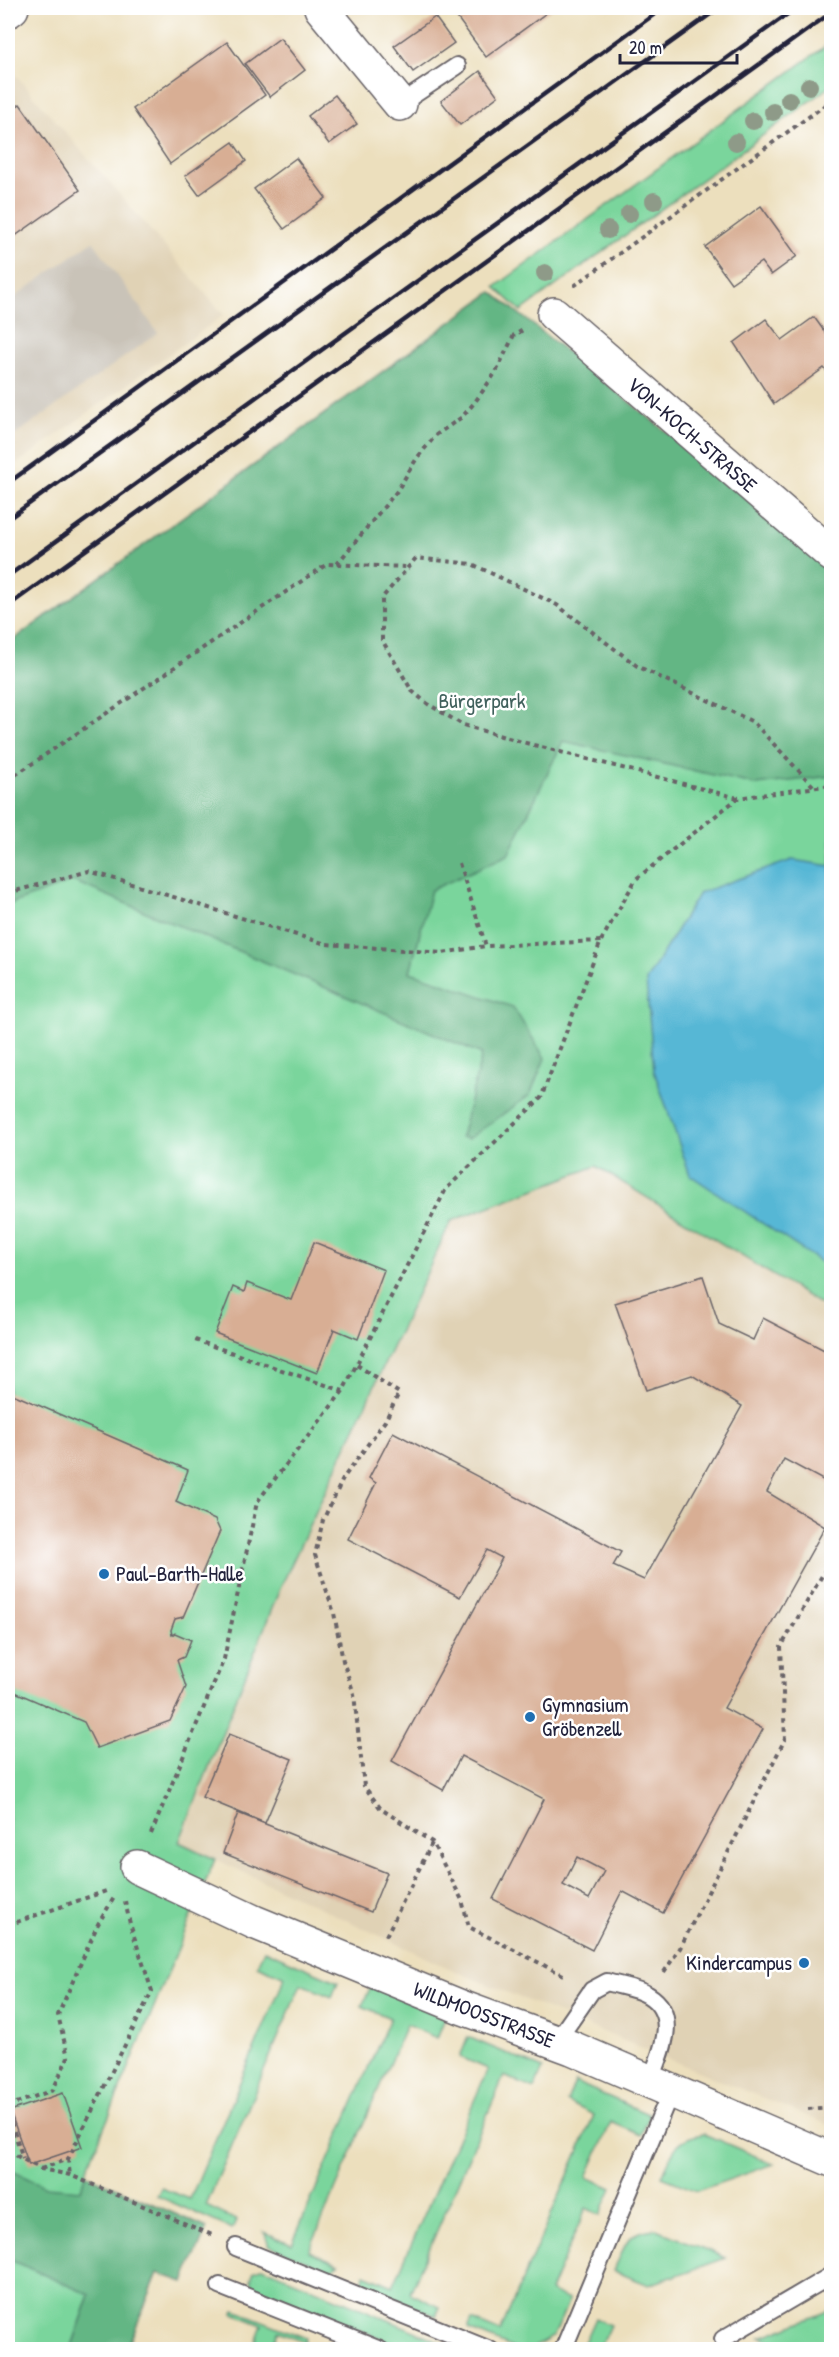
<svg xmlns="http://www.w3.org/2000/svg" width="839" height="2357" viewBox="0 0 839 2357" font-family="'Patrick Hand',sans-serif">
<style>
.built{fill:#e0d2b5}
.industrial{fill:#c9c3b8}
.green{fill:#7ad59c;stroke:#4e7c6c;stroke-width:1.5}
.forest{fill:#63b684;stroke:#426c60;stroke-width:1.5}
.water{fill:#57b7d5;stroke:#3c6c88;stroke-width:1.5}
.building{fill:#d8ae94;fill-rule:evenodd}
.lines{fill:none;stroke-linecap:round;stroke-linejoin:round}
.service-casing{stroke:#696468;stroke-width:20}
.minor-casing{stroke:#696468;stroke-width:36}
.path{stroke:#696468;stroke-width:4;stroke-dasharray:4.5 4.5;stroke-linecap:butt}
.service{stroke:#fff;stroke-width:16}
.minor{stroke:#fff;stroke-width:33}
.rail{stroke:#22223b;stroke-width:4.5}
.tree{fill:#8e9a88}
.poi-dot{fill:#1f6fb2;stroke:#fff;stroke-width:2}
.labels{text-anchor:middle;stroke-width:5;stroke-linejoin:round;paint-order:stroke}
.street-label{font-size:21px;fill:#22223b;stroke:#fff}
.park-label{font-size:21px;fill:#41615d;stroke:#fff}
.poi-label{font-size:21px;fill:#22223b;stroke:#fff;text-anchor:start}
</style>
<rect width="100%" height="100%" fill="#fff"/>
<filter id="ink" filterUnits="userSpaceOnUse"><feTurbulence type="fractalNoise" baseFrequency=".0167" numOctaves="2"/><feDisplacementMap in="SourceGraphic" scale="12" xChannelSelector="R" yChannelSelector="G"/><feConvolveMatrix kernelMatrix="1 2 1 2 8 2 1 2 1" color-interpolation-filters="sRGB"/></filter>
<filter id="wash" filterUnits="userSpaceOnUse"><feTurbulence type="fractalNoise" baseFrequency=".008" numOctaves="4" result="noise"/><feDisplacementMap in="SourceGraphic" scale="24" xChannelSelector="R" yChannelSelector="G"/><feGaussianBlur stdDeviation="1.35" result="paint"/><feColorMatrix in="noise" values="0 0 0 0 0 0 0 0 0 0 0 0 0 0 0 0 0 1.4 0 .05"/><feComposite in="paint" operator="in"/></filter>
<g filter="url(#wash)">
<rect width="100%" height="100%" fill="#ecdfbd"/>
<!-- built -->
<g class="built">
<path d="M 8,66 L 224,315 L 8,470 Z"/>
<path d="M 596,1166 L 831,1311 L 831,2126 L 455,1971 L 179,1842 L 279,1591 L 451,1221 Z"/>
</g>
<!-- industrial -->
<path class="industrial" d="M 93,241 L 158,333 L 8,440 L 8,302 Z"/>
<!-- green -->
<g class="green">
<path d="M 831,42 L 831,86 L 521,311 L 495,287 Z"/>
<path d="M 492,292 L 831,564 L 831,1311 L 596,1166 L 451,1221 L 279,1591 L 179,1842 L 215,1859 L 85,2174 L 90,2295 L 71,2349 L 8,2349 L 8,644 Z"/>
<path d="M 264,1950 L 338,1982 L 332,1997 L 301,1984 L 206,2206 L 236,2220 L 232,2229 L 157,2196 L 161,2188 L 190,2199 L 285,1977 L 257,1965 Z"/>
<path d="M 371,1986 L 445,2018 L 437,2038 L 406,2025 L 309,2251 L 339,2264 L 329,2271 L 269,2245 L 264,2232 L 292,2244 L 390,2018 L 362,2006 Z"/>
<path d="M 468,2037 L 543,2069 L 534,2089 L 504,2076 L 410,2293 L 440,2307 L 436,2316 L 361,2284 L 365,2274 L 393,2286 L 488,2069 L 460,2057 Z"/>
<path d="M 575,2082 L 650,2115 L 641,2135 L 611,2122 L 587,2177 L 612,2188 L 600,2215 L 586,2208 L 550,2291 L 569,2300 L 554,2336 L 533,2348 L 515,2349 L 468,2329 L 472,2320 L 500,2332 L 594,2115 L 567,2102 Z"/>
<path d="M 704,2134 L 774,2164 L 697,2191 L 662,2177 C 673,2152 673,2138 704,2134 Z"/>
<path d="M 656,2229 L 726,2258 L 649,2285 L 614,2271 C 625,2246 625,2231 656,2229 Z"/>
<path d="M 263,2267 L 457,2349 L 408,2349 L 253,2288 L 251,2279 L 254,2271 Z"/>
<path d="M 235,2310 L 306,2338 L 305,2342 L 278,2331 L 271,2349 L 253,2349 L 262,2325 L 234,2314 Z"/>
<path d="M 831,2310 L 831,2336 L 823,2349 L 794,2349 L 761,2337 Z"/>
<path d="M 595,2318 L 610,2325 L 599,2349 L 581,2349 Z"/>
</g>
<!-- forest -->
<g class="forest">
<path d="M 492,292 L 831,564 L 831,776 L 757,785 L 563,741 L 508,855 L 431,890 L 410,972 L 513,1007 L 545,1058 L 530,1095 L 468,1139 L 461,1137 L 482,1054 L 73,881 L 8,905 L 8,644 Z"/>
<path d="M 8,2169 L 46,2187 L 81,2190 L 85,2174 L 207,2228 L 184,2282 L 158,2273 L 127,2349 L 71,2349 L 90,2295 L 8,2259 Z"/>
</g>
<!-- water -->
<path class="water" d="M 792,860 L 831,866 L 831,1269 L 690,1175 L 654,1071 L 646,981 L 699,893 Z"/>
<g id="blocks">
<!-- building -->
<g class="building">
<path d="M 450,8 L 553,8 L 486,57 Z"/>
<path d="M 435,17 L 454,43 L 413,72 L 394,46 Z"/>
<path d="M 280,38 L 305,70 L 270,97 L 245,64 Z"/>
<path d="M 227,42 L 265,95 L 170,164 L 133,109 Z"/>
<path d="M 480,71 L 498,96 L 460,125 L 441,101 Z"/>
<path d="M 335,95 L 357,124 L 329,144 L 308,116 Z"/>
<path d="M 20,104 L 80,190 L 8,241 L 8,113 Z"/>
<path d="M 233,142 L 246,161 L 199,195 L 185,176 Z"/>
<path d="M 296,158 L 326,198 L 284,229 L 254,189 Z"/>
<path d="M 761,206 L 797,256 L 771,275 L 761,262 L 731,283 L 705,247 Z"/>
<path d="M 814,317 L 832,342 L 832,371 L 828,373 L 824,368 L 774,404 L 734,343 L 766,319 L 782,340 Z"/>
<path d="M 314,1242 L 384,1270 L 358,1339 L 334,1329 L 317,1373 L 215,1333 L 233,1287 L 244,1292 L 247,1283 L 291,1300 Z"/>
<path d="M 703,1276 L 719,1324 L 753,1340 L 763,1318 L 832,1354 L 832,1485 L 784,1459 L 767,1492 L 825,1527 L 724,1708 L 763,1729 L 663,1913 L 622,1891 L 592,1950 L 493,1899 L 544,1799 L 461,1756 L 443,1790 L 392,1761 L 502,1558 L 487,1550 L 460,1597 L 348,1539 L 376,1483 L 369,1478 L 393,1432 L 621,1552 L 613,1566 L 644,1580 L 742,1406 L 692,1375 L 646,1390 L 615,1303 ZM 577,1857 L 604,1871 L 589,1899 L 563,1885 Z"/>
<path d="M 8,1392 L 188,1470 L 176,1502 L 215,1520 L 220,1531 L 183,1617 L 175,1619 L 171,1630 L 172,1635 L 175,1633 L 191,1640 L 184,1657 L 177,1660 L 186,1687 L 170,1721 L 97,1748 L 84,1722 L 8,1689 Z"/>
<path d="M 229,1734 L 292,1759 L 265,1823 L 202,1797 Z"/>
<path d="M 238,1813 L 387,1873 L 371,1912 L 223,1853 Z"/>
<path d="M 63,2093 L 82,2147 L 29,2165 L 10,2111 Z"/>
</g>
</g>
</g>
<g filter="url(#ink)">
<use href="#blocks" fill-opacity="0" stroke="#696468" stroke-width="1.5"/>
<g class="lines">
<!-- service casing -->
<g class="service-casing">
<g id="service">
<path d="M 400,104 L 457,66"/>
<path d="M 556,2042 L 592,1990 L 607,1982 C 620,1986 637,1988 648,1995 C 681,2015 660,2055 650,2082"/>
<path d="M 236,2247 L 490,2350"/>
<path d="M 220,2286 L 380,2350"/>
<path d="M 723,2339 L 832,2275"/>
<path d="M 563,2350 L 671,2091"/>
</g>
</g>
<!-- minor casing -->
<g class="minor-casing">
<g id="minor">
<path d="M 321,8 L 400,104"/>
<path d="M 8,11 L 12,8"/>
<path d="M 554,314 L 832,555"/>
<path d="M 137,1867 L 254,1922 L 461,2007 L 572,2048 L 832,2160"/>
</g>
</g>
<!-- path -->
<g class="path">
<path d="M 574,286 L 832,100"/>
<path d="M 337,564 L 397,491 L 417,458 L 436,435 L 462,417 L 475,402 L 496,372 L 514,335 L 523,330"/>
<path d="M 8,780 L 327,564 L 408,567"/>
<path d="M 738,798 L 522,742 L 463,725 L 428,704 L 412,691 L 382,640 L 382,598 L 416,558 L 472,564 L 557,605 L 637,666 L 753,722 L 814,787"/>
<path d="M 459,863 L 486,946"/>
<path d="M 8,893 L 89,871 L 326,944 L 442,953 L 486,946 L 601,941"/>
<path d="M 195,1340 L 343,1391"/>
<path d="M 357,1365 L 399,1393 L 385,1421 L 344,1477 L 323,1520 L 315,1555 L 334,1613 L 343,1661 L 354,1694 L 364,1786 L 381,1809 L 432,1842 L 462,1900 L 469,1927 L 567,1977"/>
<path d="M 151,1834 L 224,1659 L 257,1502 L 343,1391 L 446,1189 L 541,1098 L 601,941 L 636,879 L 738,798 L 832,785"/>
<path d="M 8,1925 L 109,1890"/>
<path d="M 386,1936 L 432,1843"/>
<path d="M 664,1972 L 680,1948 L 785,1739 L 781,1647 L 827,1567 L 832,1567"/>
<path d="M 8,2101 L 14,2104 L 53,2090 L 68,2057 L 58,2015 L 98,1924 L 115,1896"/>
<path d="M 808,2109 L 832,2107"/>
<path d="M 8,2114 L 23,2158"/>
<path d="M 8,2151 L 41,2169 L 70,2175 L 212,2235"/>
<path d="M 68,2159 L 70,2175"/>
<path d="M 41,2169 L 68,2159 L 152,1991 L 130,1924 L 125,1901"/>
</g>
<!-- service -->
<use href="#service" class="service"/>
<!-- minor -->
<use href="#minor" class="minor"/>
<!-- rail -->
<g class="rail">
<path d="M 8,483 L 663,8"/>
<path d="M 8,519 L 719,8"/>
<path d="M 8,576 L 796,8"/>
<path d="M 8,606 L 832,12"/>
</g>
</g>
<!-- trees -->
<g class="tree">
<circle cx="809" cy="86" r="9"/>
<circle cx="789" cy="100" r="9"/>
<circle cx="773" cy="112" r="9"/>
<circle cx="753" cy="121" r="9"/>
<circle cx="736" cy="142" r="9"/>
<circle cx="654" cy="201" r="9"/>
<circle cx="629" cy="214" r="9"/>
<circle cx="608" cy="230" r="9"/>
<circle cx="545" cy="273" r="9"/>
</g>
</g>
<!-- markers -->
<g class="poi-dot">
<circle cx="104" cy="1574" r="6"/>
<circle cx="530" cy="1717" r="6"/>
<circle cx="804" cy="1963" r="6"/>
</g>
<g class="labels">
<!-- street labels -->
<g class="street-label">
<text transform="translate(692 435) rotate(41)" y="7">VON-KOCH-STRASSE</text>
<text transform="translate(484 2015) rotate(21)" y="7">WILDMOOSSTRASSE</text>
</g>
<!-- park labels -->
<g class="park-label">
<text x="482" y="708">Bürgerpark</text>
</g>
<!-- poi labels -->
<g class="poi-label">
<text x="116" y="1581">Paul-Barth-Halle</text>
<text x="542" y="1712">Gymnasium<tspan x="542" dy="24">Gröbenzell</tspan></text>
<text x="792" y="1970" text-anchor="end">Kindercampus</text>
</g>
</g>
<!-- margin -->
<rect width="839" height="2357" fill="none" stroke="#fff" stroke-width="30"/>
<!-- scale -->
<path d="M620 54v9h117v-9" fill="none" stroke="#22223b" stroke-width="3"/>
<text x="629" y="54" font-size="18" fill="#22223b" stroke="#ffffff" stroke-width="4.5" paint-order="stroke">20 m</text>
</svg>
